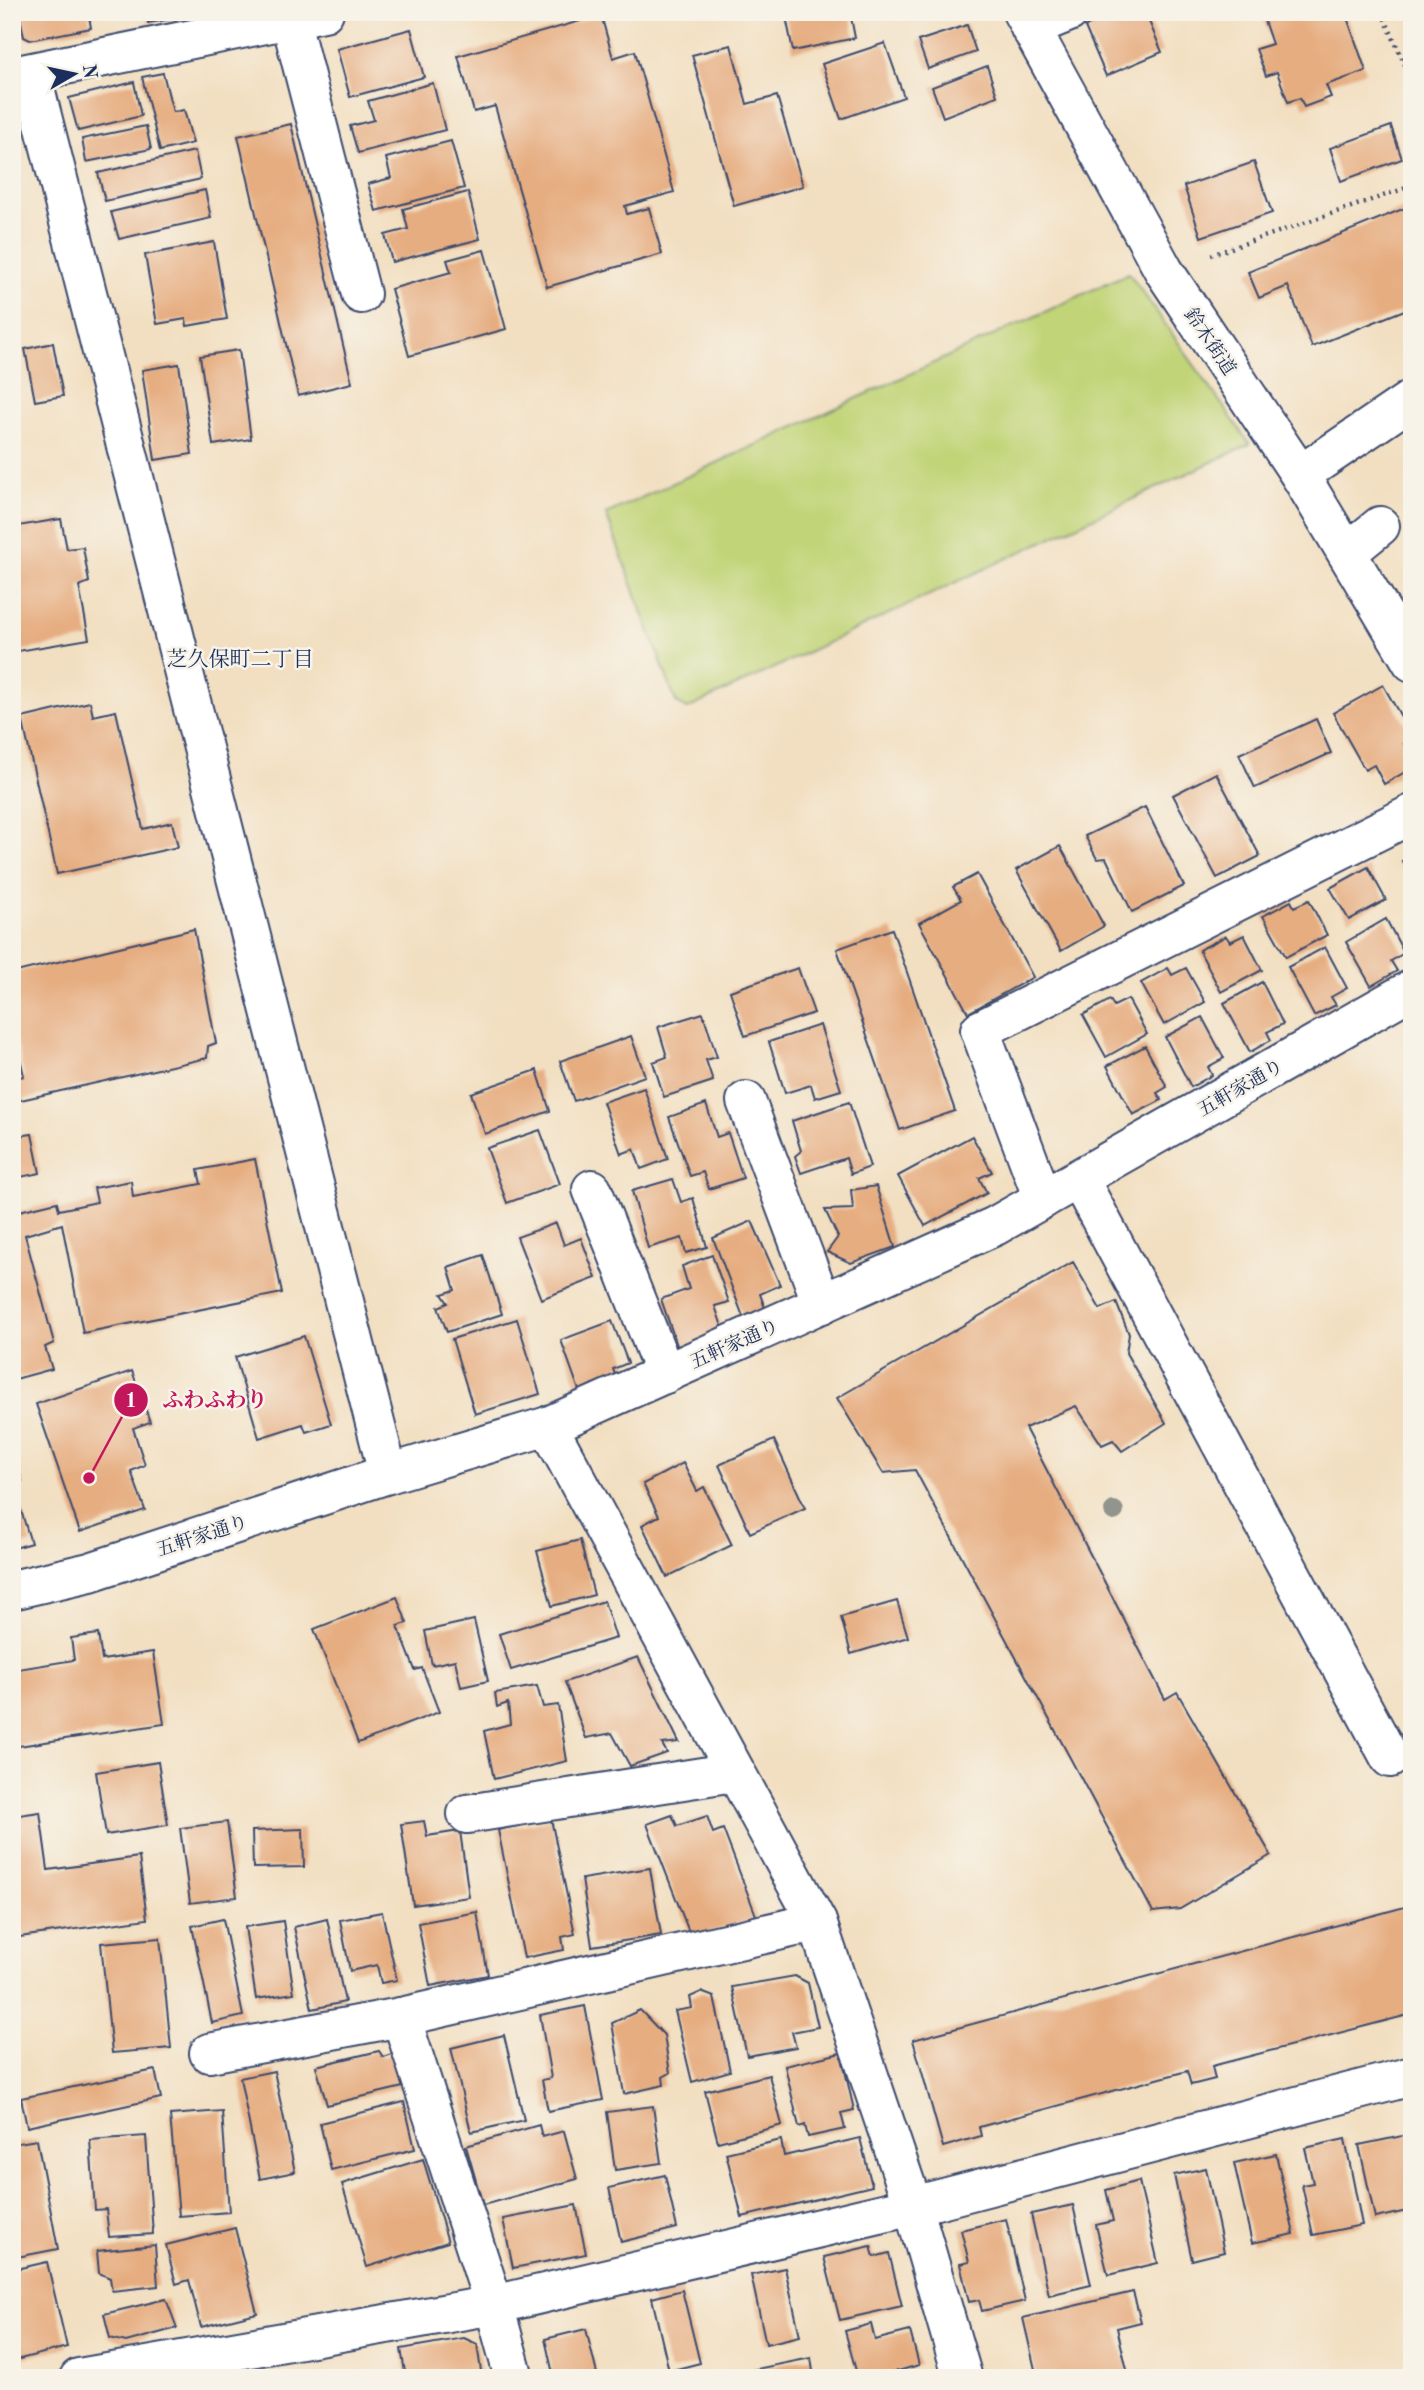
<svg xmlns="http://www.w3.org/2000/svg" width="1424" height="2390" viewBox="0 0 1424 2390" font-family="'Old Standard TT','Noto Serif JP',serif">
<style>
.green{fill:#c1d477;stroke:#6e826a;stroke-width:2}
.building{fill:#e6ad81}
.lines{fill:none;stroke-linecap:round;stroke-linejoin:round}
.minor-casing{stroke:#3b496d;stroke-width:42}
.major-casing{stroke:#3b496d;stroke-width:42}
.path{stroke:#3b496d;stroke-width:4.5;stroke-dasharray:2 5;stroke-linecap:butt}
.minor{stroke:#fff;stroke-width:38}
.major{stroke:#fff;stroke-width:38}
.tree{fill:#92958e}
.labels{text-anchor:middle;stroke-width:5;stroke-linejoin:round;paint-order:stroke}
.street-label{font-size:19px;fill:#1b2f5e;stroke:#f7f3e8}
.neighbourhood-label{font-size:21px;fill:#1b2f5e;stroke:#f7f3e8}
.leader{fill:none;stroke:#c2185b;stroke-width:2.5}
.callout-dot{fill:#c2185b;stroke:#f7f3e8;stroke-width:2.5}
.mark-label{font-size:21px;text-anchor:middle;font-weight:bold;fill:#fff}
.callout-label{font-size:21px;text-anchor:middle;font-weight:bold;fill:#c2185b;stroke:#f7f3e8;stroke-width:5;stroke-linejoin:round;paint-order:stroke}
</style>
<rect width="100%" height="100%" fill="#f7f3e8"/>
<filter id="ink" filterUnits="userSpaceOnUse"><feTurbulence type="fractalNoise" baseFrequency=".0143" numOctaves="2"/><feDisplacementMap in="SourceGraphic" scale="14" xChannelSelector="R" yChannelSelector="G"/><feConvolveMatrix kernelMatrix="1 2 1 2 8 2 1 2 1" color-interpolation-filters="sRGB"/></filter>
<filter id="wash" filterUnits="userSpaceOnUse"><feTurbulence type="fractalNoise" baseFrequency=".00686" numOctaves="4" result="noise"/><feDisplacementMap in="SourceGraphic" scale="28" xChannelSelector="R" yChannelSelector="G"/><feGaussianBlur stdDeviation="1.57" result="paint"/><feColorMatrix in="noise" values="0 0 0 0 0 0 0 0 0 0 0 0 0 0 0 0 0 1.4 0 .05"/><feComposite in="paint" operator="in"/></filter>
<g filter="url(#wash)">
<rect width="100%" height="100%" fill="#f2dfc1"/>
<!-- green -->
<path class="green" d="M 1129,273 L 1250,444 L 687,709 L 676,702 L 606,514 Z"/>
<g id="blocks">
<!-- building -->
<g class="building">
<path d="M 19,12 L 104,12 L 104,14 L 89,16 L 91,28 L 30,40 L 24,37 Z"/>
<path d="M 146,12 L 202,12 L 202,14 L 148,23 Z"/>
<path d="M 785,12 L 850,12 L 855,38 L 793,51 Z"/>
<path d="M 1120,12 L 1145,12 L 1162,52 L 1106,76 L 1085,27 Z"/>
<path d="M 1261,12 L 1345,12 L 1366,71 L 1326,85 L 1331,97 L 1304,107 L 1300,98 L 1288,102 L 1277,72 L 1266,76 L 1256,49 L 1272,44 Z"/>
<path d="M 601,15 L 613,58 L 635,51 L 674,192 L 625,206 L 627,214 L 649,208 L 662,254 L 547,287 L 495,106 L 474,112 L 458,56 Z"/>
<path d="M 967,25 L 976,52 L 928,69 L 918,41 Z"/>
<path d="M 411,29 L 424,77 L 350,97 L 337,49 Z"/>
<path d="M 885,43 L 904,97 L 841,119 L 822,64 Z"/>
<path d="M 731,45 L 747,104 L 777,96 L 803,186 L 734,206 L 692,55 Z"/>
<path d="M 987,66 L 997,96 L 943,117 L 932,87 Z"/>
<path d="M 163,73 L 173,112 L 184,110 L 193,143 L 160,151 L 142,77 Z"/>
<path d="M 134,82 L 141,116 L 78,131 L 69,98 Z"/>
<path d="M 433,83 L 445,130 L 358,153 L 350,126 L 374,120 L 368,101 Z"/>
<path d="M 291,124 L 352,383 L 298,396 L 238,136 Z"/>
<path d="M 146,126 L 151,149 L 86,162 L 82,139 Z"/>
<path d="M 1391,126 L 1402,159 L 1341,181 L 1330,148 Z"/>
<path d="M 451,141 L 464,188 L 376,211 L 368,184 L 391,178 L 386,158 Z"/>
<path d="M 195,151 L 201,179 L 105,201 L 98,173 Z"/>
<path d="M 1254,162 L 1272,213 L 1201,237 L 1184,186 Z"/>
<path d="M 205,190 L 211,218 L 119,239 L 111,212 Z"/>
<path d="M 468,192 L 480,239 L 392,262 L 385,235 L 408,229 L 403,209 Z"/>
<path d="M 1405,208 L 1409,218 L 1412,217 L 1412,307 L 1312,347 L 1288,286 L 1259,298 L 1248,272 Z"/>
<path d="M 214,242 L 227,319 L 187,326 L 186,319 L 157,324 L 145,255 Z"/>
<path d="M 484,250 L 506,329 L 409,356 L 391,289 L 451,272 L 447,260 Z"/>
<path d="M 53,343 L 63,396 L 35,401 L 25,349 Z"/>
<path d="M 239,350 L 251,439 L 213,445 L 200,356 Z"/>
<path d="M 179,364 L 192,454 L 155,460 L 142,370 Z"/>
<path d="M 61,519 L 67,549 L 83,547 L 89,582 L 79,586 L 89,639 L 12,652 L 12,527 Z"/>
<path d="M 1383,685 L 1412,736 L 1412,740 L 1404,744 L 1412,759 L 1412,768 L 1384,784 L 1374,765 L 1365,770 L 1333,713 Z"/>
<path d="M 90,702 L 93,716 L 116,711 L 143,829 L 172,822 L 178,847 L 57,874 L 22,718 Z"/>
<path d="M 1316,719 L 1331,753 L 1255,788 L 1239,754 Z"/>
<path d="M 1216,773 L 1260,856 L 1217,878 L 1173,795 Z"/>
<path d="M 1145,807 L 1184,886 L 1132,912 L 1106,858 L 1097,859 L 1085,836 Z"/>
<path d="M 1060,846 L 1104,926 L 1061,951 L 1016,870 Z"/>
<path d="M 1412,856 L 1412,877 L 1402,861 Z"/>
<path d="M 1368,867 L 1386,900 L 1349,920 L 1330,888 Z"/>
<path d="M 977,874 L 1033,977 L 968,1013 L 919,923 L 961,900 L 953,887 Z"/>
<path d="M 1309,900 L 1327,935 L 1286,957 L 1263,916 L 1291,901 L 1294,907 Z"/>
<path d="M 1386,919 L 1404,953 L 1391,961 L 1397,971 L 1371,986 L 1346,942 Z"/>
<path d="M 194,929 L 216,1043 L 208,1046 L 207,1058 L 12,1102 L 12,1079 L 24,1076 L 12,1021 L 12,973 Z"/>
<path d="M 892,929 L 955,1111 L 900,1130 L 837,949 Z"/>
<path d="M 1244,935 L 1262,970 L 1221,992 L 1199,950 L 1226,936 L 1230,942 Z"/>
<path d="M 1325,947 L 1347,988 L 1331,997 L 1336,1005 L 1314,1016 L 1288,967 Z"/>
<path d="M 798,968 L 814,1013 L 745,1036 L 730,991 Z"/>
<path d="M 1168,968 L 1172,975 L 1186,968 L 1205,1002 L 1164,1025 L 1141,983 Z"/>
<path d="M 1262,982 L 1283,1024 L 1267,1032 L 1271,1040 L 1250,1052 L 1224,1003 Z"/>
<path d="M 1128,999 L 1147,1034 L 1106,1057 L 1083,1015 L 1110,1000 L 1114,1006 Z"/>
<path d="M 703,1013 L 717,1057 L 706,1060 L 713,1081 L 664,1097 L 653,1062 L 667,1057 L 658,1027 Z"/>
<path d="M 1202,1017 L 1224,1058 L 1208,1067 L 1212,1075 L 1191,1087 L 1165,1037 Z"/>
<path d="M 820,1025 L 841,1090 L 815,1098 L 811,1085 L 785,1093 L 769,1042 Z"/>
<path d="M 631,1036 L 645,1076 L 574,1101 L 560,1061 Z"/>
<path d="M 1145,1046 L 1167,1087 L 1157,1093 L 1162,1100 L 1133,1115 L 1107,1066 Z"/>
<path d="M 537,1070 L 550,1111 L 485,1134 L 471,1093 Z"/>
<path d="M 644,1088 L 668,1159 L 641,1169 L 634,1149 L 621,1154 L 603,1102 Z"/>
<path d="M 849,1102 L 870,1167 L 851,1174 L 846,1158 L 801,1173 L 795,1156 L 801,1151 L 792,1121 Z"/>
<path d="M 706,1104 L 717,1137 L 728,1133 L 743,1178 L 709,1189 L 703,1172 L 690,1176 L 669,1117 Z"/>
<path d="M 540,1130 L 560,1184 L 507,1203 L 487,1148 Z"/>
<path d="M 32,1134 L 40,1173 L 20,1177 L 21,1183 L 12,1185 L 12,1137 Z"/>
<path d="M 972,1136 L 992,1172 L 979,1178 L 987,1193 L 925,1226 L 898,1176 Z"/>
<path d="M 255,1159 L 282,1293 L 83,1333 L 62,1224 L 25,1235 L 54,1343 L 45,1347 L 52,1369 L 12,1380 L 12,1206 L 15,1212 L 57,1202 L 59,1210 L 97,1202 L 94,1188 L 131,1181 L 133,1197 L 201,1184 L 198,1170 Z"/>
<path d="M 673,1179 L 681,1202 L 693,1198 L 707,1247 L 686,1253 L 682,1238 L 648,1248 L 632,1191 Z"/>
<path d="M 876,1186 L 895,1247 L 851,1263 L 827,1252 L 838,1237 L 825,1210 L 853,1209 L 851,1190 Z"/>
<path d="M 752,1221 L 780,1285 L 760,1294 L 766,1311 L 744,1319 L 713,1238 Z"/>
<path d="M 556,1223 L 564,1245 L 581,1238 L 596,1278 L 541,1299 L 517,1237 Z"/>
<path d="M 483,1255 L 502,1314 L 447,1332 L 438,1307 L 448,1303 L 442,1294 L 455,1290 L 448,1267 Z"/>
<path d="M 712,1255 L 729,1302 L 715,1306 L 727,1341 L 681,1357 L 661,1299 L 689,1289 L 682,1266 Z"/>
<path d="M 1073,1262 L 1100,1309 L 1116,1302 L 1129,1334 L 1126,1353 L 1166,1423 L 1122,1451 L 1113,1440 L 1102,1445 L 1076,1406 L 1025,1428 L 1165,1699 L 1177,1692 L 1271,1855 L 1180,1909 L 1153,1912 L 915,1470 L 883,1473 L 837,1398 Z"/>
<path d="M 517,1319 L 540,1394 L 475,1414 L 452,1339 Z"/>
<path d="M 612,1321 L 628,1363 L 613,1369 L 618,1383 L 581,1396 L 561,1340 Z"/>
<path d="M 304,1336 L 331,1424 L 306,1432 L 303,1424 L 259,1438 L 235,1357 Z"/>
<path d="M 132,1371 L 150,1422 L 133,1428 L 145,1465 L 131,1471 L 145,1510 L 80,1532 L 36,1404 Z"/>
<path d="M 774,1440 L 805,1508 L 750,1533 L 719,1465 Z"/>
<path d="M 13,1449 L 22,1481 L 13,1484 L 31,1543 L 12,1549 Z"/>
<path d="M 683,1463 L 697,1491 L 704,1487 L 732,1545 L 667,1577 L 642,1525 L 659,1516 L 643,1484 Z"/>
<path d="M 580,1540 L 594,1595 L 552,1606 L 537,1551 Z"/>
<path d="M 397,1597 L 407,1623 L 398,1626 L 415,1670 L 422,1668 L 439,1712 L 358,1743 L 314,1629 Z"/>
<path d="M 604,1601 L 616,1638 L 511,1670 L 499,1634 Z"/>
<path d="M 897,1601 L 908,1637 L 851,1654 L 841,1617 Z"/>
<path d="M 474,1620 L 488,1681 L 461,1687 L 455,1660 L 432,1665 L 425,1631 Z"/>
<path d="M 98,1634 L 102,1660 L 153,1652 L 164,1724 L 12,1747 L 12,1670 L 74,1660 L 71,1638 Z"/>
<path d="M 638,1657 L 679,1742 L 662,1744 L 667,1753 L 630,1766 L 612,1733 L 586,1738 L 565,1682 Z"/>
<path d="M 537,1686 L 543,1707 L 558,1705 L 567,1761 L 494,1779 L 484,1731 L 510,1724 L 508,1703 L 497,1707 L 495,1693 Z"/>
<path d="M 158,1762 L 168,1825 L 106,1835 L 96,1772 Z"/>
<path d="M 40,1812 L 48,1870 L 139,1857 L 147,1919 L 12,1938 L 12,1816 Z"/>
<path d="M 672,1815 L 677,1826 L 707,1816 L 713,1833 L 723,1829 L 757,1918 L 691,1937 L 647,1824 Z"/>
<path d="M 551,1819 L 575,1934 L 562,1937 L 564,1950 L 524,1958 L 498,1830 Z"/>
<path d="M 424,1821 L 427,1836 L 460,1831 L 469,1897 L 413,1905 L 401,1824 Z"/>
<path d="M 227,1822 L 237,1897 L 190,1903 L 180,1828 Z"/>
<path d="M 303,1829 L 304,1867 L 253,1868 L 252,1831 Z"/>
<path d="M 650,1868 L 661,1935 L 592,1946 L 582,1879 Z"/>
<path d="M 1412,1905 L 1412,2014 L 1212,2066 L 1215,2079 L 1191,2085 L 1187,2071 L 979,2127 L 981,2136 L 943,2147 L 913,2040 Z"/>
<path d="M 382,1912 L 397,1980 L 381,1983 L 377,1965 L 350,1971 L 340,1920 Z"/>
<path d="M 477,1912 L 488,1975 L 430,1986 L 418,1923 Z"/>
<path d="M 223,1919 L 243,2016 L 212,2023 L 192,1926 Z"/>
<path d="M 327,1919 L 345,2002 L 312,2009 L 294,1927 Z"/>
<path d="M 283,1921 L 294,1993 L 256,1999 L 245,1927 Z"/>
<path d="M 160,1938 L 171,2048 L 112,2053 L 101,1943 Z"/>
<path d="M 795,1976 L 808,1983 L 818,2027 L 792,2032 L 796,2047 L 747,2056 L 732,1987 Z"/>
<path d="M 701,1992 L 714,1997 L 730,2071 L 692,2082 L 675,2011 L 692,2008 L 690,1997 Z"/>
<path d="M 585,2006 L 603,2100 L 548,2111 L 542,2080 L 551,2078 L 540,2015 Z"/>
<path d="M 640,2010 L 664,2035 L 670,2073 L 663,2077 L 664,2085 L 624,2094 L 612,2023 Z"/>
<path d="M 504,2035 L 524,2120 L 471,2132 L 451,2048 Z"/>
<path d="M 379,2051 L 383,2057 L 394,2053 L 403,2087 L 327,2105 L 316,2066 Z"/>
<path d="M 841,2053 L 854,2110 L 841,2113 L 845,2129 L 808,2137 L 805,2125 L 799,2127 L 785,2066 Z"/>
<path d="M 155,2070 L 161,2098 L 27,2127 L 21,2098 Z"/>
<path d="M 274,2071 L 295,2172 L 260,2179 L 240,2078 Z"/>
<path d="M 769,2075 L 782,2125 L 718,2142 L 705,2091 Z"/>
<path d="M 404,2102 L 415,2149 L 331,2170 L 320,2123 Z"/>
<path d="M 653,2106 L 661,2163 L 615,2170 L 607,2112 Z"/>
<path d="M 222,2111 L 229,2212 L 179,2216 L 170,2115 Z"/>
<path d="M 539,2125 L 542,2137 L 564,2131 L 577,2179 L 483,2205 L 466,2146 Z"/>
<path d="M 1412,2134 L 1412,2210 L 1375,2218 L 1359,2145 Z"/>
<path d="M 146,2136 L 153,2234 L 109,2237 L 106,2209 L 95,2210 L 90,2140 Z"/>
<path d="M 860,2138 L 872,2186 L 742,2217 L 726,2153 L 781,2140 L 784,2156 Z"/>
<path d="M 1345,2139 L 1362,2225 L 1313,2235 L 1302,2185 L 1313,2183 L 1305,2148 Z"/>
<path d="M 37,2140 L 58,2249 L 12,2258 L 12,2144 Z"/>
<path d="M 1276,2154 L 1294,2234 L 1252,2243 L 1234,2163 Z"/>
<path d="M 423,2159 L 448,2242 L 367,2267 L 342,2184 Z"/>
<path d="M 1206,2168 L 1224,2252 L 1192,2260 L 1174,2175 Z"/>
<path d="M 665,2175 L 677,2228 L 621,2242 L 609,2188 Z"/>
<path d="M 1139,2181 L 1158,2263 L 1108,2275 L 1096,2225 L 1113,2221 L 1106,2190 Z"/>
<path d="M 576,2205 L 586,2254 L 513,2268 L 503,2219 Z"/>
<path d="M 1073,2205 L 1091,2285 L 1049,2295 L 1031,2214 Z"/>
<path d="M 1006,2219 L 1025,2301 L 982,2311 L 979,2300 L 969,2302 L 960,2264 L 969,2262 L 961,2230 Z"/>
<path d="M 235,2228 L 257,2313 L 201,2327 L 189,2280 L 176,2284 L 166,2245 Z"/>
<path d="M 155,2245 L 158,2286 L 112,2291 L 110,2278 L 99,2273 L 97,2251 Z"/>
<path d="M 871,2246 L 874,2257 L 889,2253 L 902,2306 L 840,2320 L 824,2257 Z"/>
<path d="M 47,2262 L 67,2347 L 12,2361 L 12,2270 Z"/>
<path d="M 785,2268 L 800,2336 L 766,2344 L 751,2275 Z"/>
<path d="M 682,2290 L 700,2363 L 669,2371 L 652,2298 Z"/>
<path d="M 1133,2292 L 1141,2322 L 1117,2328 L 1129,2378 L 1037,2378 L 1023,2318 Z"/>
<path d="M 166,2299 L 177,2328 L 126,2342 L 110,2338 L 104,2314 Z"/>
<path d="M 871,2324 L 875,2340 L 910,2331 L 919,2365 L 873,2378 L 858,2378 L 845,2331 Z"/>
<path d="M 586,2329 L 598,2378 L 554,2378 L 545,2339 Z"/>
<path d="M 464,2338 L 477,2344 L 482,2378 L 406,2378 L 401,2349 Z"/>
<path d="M 811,2358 L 814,2378 L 749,2378 L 747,2371 Z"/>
</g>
</g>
</g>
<g filter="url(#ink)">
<use href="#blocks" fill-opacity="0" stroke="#3b496d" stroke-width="2"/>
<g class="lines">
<!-- minor casing -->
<g class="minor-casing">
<g id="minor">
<path d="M 290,18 L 361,294"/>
<path d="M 1030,28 L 1069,12"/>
<path d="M 31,73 L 388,1474"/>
<path d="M 12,76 L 324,12"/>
<path d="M 1300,475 L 1412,399"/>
<path d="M 1348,552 L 1380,526"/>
<path d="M 746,1101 L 822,1304"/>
<path d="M 1079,1179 L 1390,1758"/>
<path d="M 592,1189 L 665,1374"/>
<path d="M 1043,1199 L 980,1030 L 1412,814"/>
<path d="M 548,1426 L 817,1922 L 913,2206 L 963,2378"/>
<path d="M 12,1590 L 90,1572 L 388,1474 L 548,1426 L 995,1226 L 1412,989"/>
<path d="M 467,1814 L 734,1772"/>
<path d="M 401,2017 L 494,2305 L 514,2378"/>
<path d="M 209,2053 L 401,2017 L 817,1922"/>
<path d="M 79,2378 L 494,2305 L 913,2206 L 1412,2076"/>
</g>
</g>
<!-- major casing -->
<g class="major-casing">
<path id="major" d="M 1022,12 L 1164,271 L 1300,475 L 1412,662"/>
</g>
<!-- path -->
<g class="path">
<path d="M 1382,12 L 1412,81"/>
<path d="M 1211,255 L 1412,186"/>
</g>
<!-- minor -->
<use href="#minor" class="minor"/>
<!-- major -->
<use href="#major" class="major"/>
</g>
<!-- trees -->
<circle class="tree" cx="1114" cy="1511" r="10"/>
</g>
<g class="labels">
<!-- street labels -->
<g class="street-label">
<text transform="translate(1211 341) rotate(56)" y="7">鈴木街道</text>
<text transform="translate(1240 1087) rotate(-30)" y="7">五軒家通り</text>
<text transform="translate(734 1343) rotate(-24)" y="7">五軒家通り</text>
<text transform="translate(202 1535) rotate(-18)" y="7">五軒家通り</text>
</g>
<!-- neighbourhood labels -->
<g class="neighbourhood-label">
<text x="240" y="666">芝久保町二丁目</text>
</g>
</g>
<!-- callouts -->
<path class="leader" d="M89 1478L131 1400"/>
<g class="callout-dot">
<circle cx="89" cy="1478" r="7"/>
<circle cx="131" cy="1400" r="18"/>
</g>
<g class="mark-label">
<text x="131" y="1407">1</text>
</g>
<g class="callout-label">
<text x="215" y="1407">ふわふわり</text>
</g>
<!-- margin -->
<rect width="1424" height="2390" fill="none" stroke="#f7f3e8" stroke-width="42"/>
<!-- north arrow -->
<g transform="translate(74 74) rotate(81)" stroke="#f7f3e8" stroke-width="5" paint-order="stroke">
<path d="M0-5L12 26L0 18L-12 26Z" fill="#1b2f5e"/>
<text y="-10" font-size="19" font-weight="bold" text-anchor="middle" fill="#1b2f5e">N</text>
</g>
</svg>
